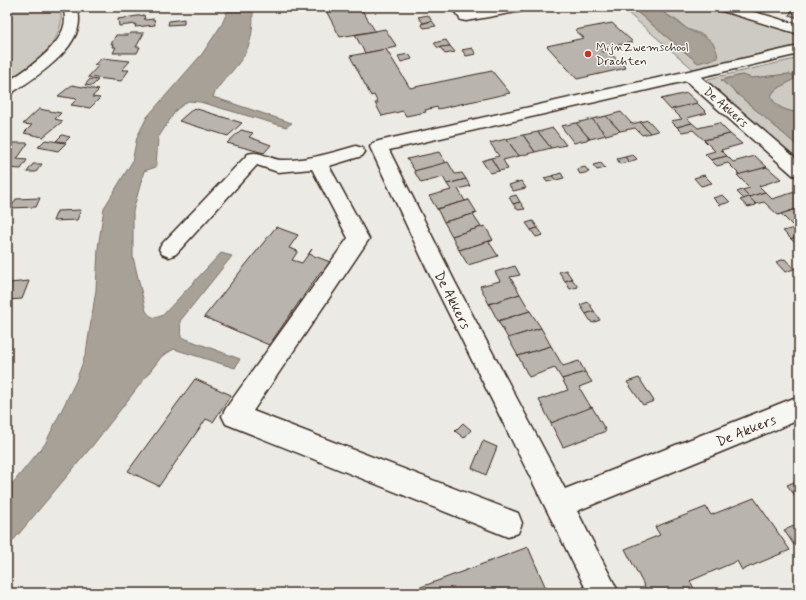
<svg xmlns="http://www.w3.org/2000/svg" width="806" height="600" viewBox="0 0 806 600" font-family="Mynerve,sans-serif">
<style>
.green{fill:#cdcac4;stroke:#847a71}
.water{fill:#a8a198;stroke:#7c7167}
.building{fill:#bab4ae;stroke:#3b2a1e}
.lines{fill:none;stroke-linecap:round;stroke-linejoin:round}
.minor-casing{stroke:#3b2a1e;stroke-width:3}
.minor{fill:#f6f6f2;fill-rule:evenodd}
.poi-dot{fill:#c8321e;stroke:#f6f6f2;stroke-width:1.5}
.labels{text-anchor:middle;stroke-width:3;stroke-linejoin:round;paint-order:stroke}
.far-poi-label{font-size:12px;fill:#3b2a1e;stroke:#f6f6f2;text-anchor:start}
.far-street-label{font-size:12px;fill:#3b2a1e;stroke:#f6f6f2}
.street-label{font-size:14px;fill:#3b2a1e;stroke:#f6f6f2}
</style>
<rect width="100%" height="100%" fill="#ebeae5"/>
<filter id="ink" filterUnits="userSpaceOnUse"><feTurbulence type="fractalNoise" baseFrequency=".025" numOctaves="2"/><feDisplacementMap in="SourceGraphic" scale="8" xChannelSelector="R" yChannelSelector="G"/><feConvolveMatrix kernelMatrix="1 2 1 2 8 2 1 2 1" color-interpolation-filters="sRGB"/></filter>
<g filter="url(#ink)">
<!-- green -->
<g class="green">
<path d="M 7,7 L 61,7 C 60,12 62,18 61,23 C 55,51 29,66 7,83 Z"/>
<path d="M 621,7 L 631,7 L 698,63 L 704,35 L 687,29 L 678,21 L 659,10 L 658,7 L 714,7 L 755,21 L 798,33 L 799,45 L 693,69 Z"/>
<path d="M 799,58 L 799,113 C 788,111 775,108 771,96 L 774,91 L 794,79 L 793,75 L 789,74 L 752,78 L 742,75 L 721,80 L 799,147 L 799,160 L 707,81 L 708,79 Z"/>
</g>
<!-- water -->
<g class="water">
<path d="M 229,7 L 253,7 C 253,35 252,48 233,70 C 226,79 217,86 213,97 L 292,123 L 286,127 L 200,102 L 188,101 L 176,110 L 158,138 L 156,167 L 144,171 L 133,211 L 133,257 L 146,311 C 151,318 155,319 163,315 L 221,253 L 232,256 L 180,321 L 181,337 L 240,359 L 235,368 L 174,349 L 162,356 L 93,445 L 7,548 L 7,490 L 45,444 L 76,381 L 86,353 L 96,290 L 98,248 L 104,208 L 132,162 L 137,137 L 147,117 L 202,54 L 222,24 Z"/>
<path d="M 631,7 L 658,7 L 660,10 C 669,16 677,22 686,28 C 701,38 715,34 718,58 L 698,63 Z"/>
<path d="M 789,74 L 793,75 L 794,79 L 774,91 L 771,96 C 775,108 788,111 799,113 L 799,147 L 721,80 L 742,75 L 752,78 Z"/>
</g>
<!-- building -->
<g class="building">
<path d="M 324,7 L 360,7 L 375,31 L 340,37 Z"/>
<path d="M 798,7 L 799,7 L 799,18 L 789,15 L 794,8 L 797,9 Z"/>
<path d="M 144,15 L 145,20 L 154,19 L 155,25 L 135,27 L 136,24 L 119,26 L 118,19 Z"/>
<path d="M 428,15 L 432,21 L 423,23 L 418,17 Z"/>
<path d="M 184,19 L 184,24 L 168,25 L 169,21 Z"/>
<path d="M 432,21 L 436,26 L 424,28 L 421,24 Z"/>
<path d="M 612,23 L 633,42 L 600,49 L 603,52 L 608,51 L 626,68 L 577,79 L 547,46 L 584,38 L 575,30 Z"/>
<path d="M 385,29 L 397,47 L 365,53 L 355,35 Z"/>
<path d="M 131,33 L 144,33 L 136,47 L 140,47 L 137,53 L 113,53 L 116,47 L 112,47 L 113,44 L 111,44 L 116,35 L 129,35 Z"/>
<path d="M 446,40 L 450,46 L 438,48 L 434,43 Z"/>
<path d="M 450,46 L 455,52 L 445,54 L 440,47 Z"/>
<path d="M 472,48 L 476,54 L 466,56 L 462,50 Z"/>
<path d="M 386,49 L 410,88 L 492,71 L 510,93 L 438,109 L 437,107 L 425,110 L 426,112 L 406,116 L 403,111 L 382,116 L 375,103 L 378,103 L 374,95 L 371,96 L 350,56 Z"/>
<path d="M 409,54 L 412,59 L 401,62 L 398,56 Z"/>
<path d="M 102,58 L 130,61 L 122,70 L 129,70 L 121,81 L 88,77 L 99,65 L 94,65 Z"/>
<path d="M 90,79 L 98,80 L 92,86 L 85,85 Z"/>
<path d="M 72,85 L 99,90 L 92,97 L 100,98 L 90,108 L 71,105 L 77,99 L 58,96 Z"/>
<path d="M 687,93 L 698,103 L 671,110 L 661,99 Z"/>
<path d="M 697,103 L 707,113 L 687,118 L 692,123 L 677,127 L 671,121 L 682,119 L 672,109 Z"/>
<path d="M 194,108 L 242,123 L 228,136 L 179,121 Z"/>
<path d="M 39,109 L 61,113 L 55,119 L 63,121 L 43,137 L 24,133 L 32,125 L 23,124 Z"/>
<path d="M 621,112 L 632,124 L 640,122 L 650,133 L 642,135 L 635,128 L 620,131 L 606,116 Z"/>
<path d="M 606,116 L 620,131 L 606,135 L 592,119 Z"/>
<path d="M 592,119 L 606,135 L 590,139 L 576,123 Z"/>
<path d="M 648,120 L 658,131 L 650,133 L 640,122 Z"/>
<path d="M 576,123 L 590,139 L 574,143 L 561,126 Z"/>
<path d="M 692,123 L 698,128 L 719,123 L 730,134 L 704,140 L 693,130 L 682,132 L 677,127 Z"/>
<path d="M 553,128 L 566,145 L 551,148 L 538,132 Z"/>
<path d="M 241,130 L 253,133 L 249,137 L 271,145 L 264,153 L 227,143 Z"/>
<path d="M 538,132 L 551,148 L 535,152 L 523,135 Z"/>
<path d="M 730,134 L 742,144 L 721,150 L 727,156 L 711,160 L 705,154 L 715,151 L 704,140 Z"/>
<path d="M 62,135 L 70,137 L 65,142 L 56,141 Z"/>
<path d="M 523,135 L 535,152 L 519,156 L 506,139 Z"/>
<path d="M 506,139 L 519,156 L 503,160 L 508,169 L 499,171 L 491,158 L 499,156 L 490,143 Z"/>
<path d="M 45,140 L 66,143 L 58,151 L 38,147 Z"/>
<path d="M 7,143 L 28,143 L 17,159 L 27,160 L 21,169 L 7,168 L 9,166 L 7,166 Z"/>
<path d="M 439,152 L 446,163 L 415,171 L 407,159 Z"/>
<path d="M 633,155 L 637,159 L 629,162 L 625,157 Z"/>
<path d="M 727,156 L 733,162 L 755,156 L 767,167 L 740,175 L 728,163 L 717,166 L 711,160 Z"/>
<path d="M 625,157 L 629,162 L 620,164 L 617,159 Z"/>
<path d="M 491,158 L 499,171 L 490,173 L 482,161 Z"/>
<path d="M 448,162 L 455,174 L 462,173 L 466,179 L 447,184 L 443,177 L 421,183 L 414,171 Z"/>
<path d="M 601,163 L 605,168 L 597,170 L 593,165 Z"/>
<path d="M 33,164 L 42,164 L 36,172 L 27,172 Z"/>
<path d="M 585,167 L 589,172 L 580,174 L 577,169 Z"/>
<path d="M 767,167 L 781,179 L 759,186 L 765,192 L 749,197 L 742,190 L 750,188 L 737,175 Z"/>
<path d="M 561,173 L 564,178 L 556,180 L 552,176 Z"/>
<path d="M 704,175 L 712,183 L 701,186 L 694,178 Z"/>
<path d="M 552,176 L 556,180 L 547,182 L 544,178 Z"/>
<path d="M 466,179 L 470,186 L 458,189 L 465,201 L 469,200 L 437,209 L 429,196 L 451,190 L 447,184 Z"/>
<path d="M 521,181 L 526,188 L 513,191 L 509,185 Z"/>
<path d="M 742,190 L 749,197 L 744,199 L 737,192 Z"/>
<path d="M 765,192 L 772,199 L 795,192 L 799,196 L 799,208 L 778,215 L 764,202 L 756,204 L 749,197 Z"/>
<path d="M 516,195 L 520,202 L 513,204 L 509,197 Z"/>
<path d="M 723,195 L 730,202 L 720,205 L 713,198 Z"/>
<path d="M 749,197 L 756,204 L 756,205 L 748,207 L 740,200 Z"/>
<path d="M 40,198 L 36,207 L 11,208 L 16,199 Z"/>
<path d="M 469,200 L 477,213 L 444,222 L 437,209 Z"/>
<path d="M 520,202 L 525,209 L 518,210 L 513,204 Z"/>
<path d="M 799,208 L 799,236 L 791,239 L 783,231 L 795,228 L 781,214 Z"/>
<path d="M 81,210 L 77,220 L 53,221 L 57,211 Z"/>
<path d="M 477,213 L 473,215 L 481,227 L 485,226 L 452,236 L 444,222 Z"/>
<path d="M 533,221 L 538,228 L 531,230 L 526,223 Z"/>
<path d="M 485,226 L 493,240 L 459,250 L 452,236 Z"/>
<path d="M 276,227 L 298,235 L 289,248 L 298,251 L 292,260 L 302,263 L 312,249 L 309,254 L 333,263 L 326,273 L 321,271 L 269,345 L 204,317 Z"/>
<path d="M 538,228 L 543,235 L 536,237 L 531,230 Z"/>
<path d="M 799,236 L 799,247 L 791,239 Z"/>
<path d="M 493,240 L 489,242 L 498,256 L 468,265 L 459,250 Z"/>
<path d="M 785,259 L 794,269 L 785,272 L 776,262 Z"/>
<path d="M 515,266 L 520,275 L 510,277 L 520,294 L 489,304 L 480,286 L 500,281 L 495,272 Z"/>
<path d="M 566,270 L 572,279 L 565,281 L 559,272 Z"/>
<path d="M 572,279 L 578,287 L 570,289 L 565,281 Z"/>
<path d="M 29,281 L 22,299 L 7,300 L 7,290 L 10,283 Z"/>
<path d="M 520,294 L 530,311 L 498,321 L 489,304 Z"/>
<path d="M 588,302 L 594,311 L 586,314 L 580,305 Z"/>
<path d="M 530,311 L 541,328 L 508,338 L 498,321 Z"/>
<path d="M 594,311 L 600,320 L 592,323 L 586,314 Z"/>
<path d="M 541,328 L 551,346 L 518,356 L 508,338 Z"/>
<path d="M 551,346 L 563,366 L 579,361 L 585,372 L 562,379 L 555,368 L 529,377 L 518,356 Z"/>
<path d="M 585,372 L 592,382 L 579,387 L 592,409 L 551,423 L 539,400 L 568,390 L 562,379 Z"/>
<path d="M 639,378 L 654,401 L 643,405 L 627,382 Z"/>
<path d="M 195,379 L 231,395 L 213,422 L 206,419 L 159,486 L 128,471 Z"/>
<path d="M 592,407 L 606,431 L 563,447 L 550,422 L 551,423 Z"/>
<path d="M 463,423 L 471,430 L 464,438 L 455,431 Z"/>
<path d="M 483,441 L 497,447 L 486,475 L 472,468 Z"/>
<path d="M 799,480 L 799,501 L 787,485 Z"/>
<path d="M 754,498 L 790,550 L 742,570 L 737,561 L 690,581 L 695,590 L 688,593 L 648,593 L 625,549 L 660,535 L 655,527 L 706,507 L 711,515 Z"/>
<path d="M 799,524 L 799,543 L 794,545 L 784,530 Z"/>
<path d="M 528,547 L 548,593 L 405,593 Z"/>
</g>
<g class="lines">
<!-- minor casing -->
<g class="minor-casing">
<g id="minor">
<path d="M 63,7 L 77,7 C 78,11 79,15 79,19 C 80,49 35,78 13,92 L 7,94 L 7,82 C 27,69 64,46 65,19 C 65,16 64,11 63,7 Z"/>
<path d="M 451,7 L 465,7 L 469,12 L 499,7 L 529,7 L 527,10 L 522,11 L 466,21 L 461,20 Z"/>
<path d="M 717,7 L 738,7 L 799,25 L 799,34 L 719,10 Z"/>
<path d="M 799,46 L 799,54 L 701,77 L 799,161 L 799,177 L 793,175 L 686,81 L 389,150 L 455,282 L 565,489 L 799,396 L 799,420 L 577,511 L 619,593 L 588,593 L 434,284 L 370,147 L 373,143 L 379,141 Z"/>
<path d="M 356,146 L 362,148 L 365,152 L 362,156 L 329,166 L 369,239 L 253,411 L 518,513 L 522,523 L 518,533 L 508,537 L 226,424 L 222,416 L 226,408 L 348,238 L 312,169 L 278,172 L 257,165 L 176,254 L 169,257 L 162,254 L 159,249 L 162,244 L 248,154 C 260,150 269,159 280,160 C 307,161 331,153 356,146 Z"/>
</g>
</g>
<!-- minor -->
<use href="#minor" class="minor"/>
</g>
</g>
<!-- markers -->
<circle class="poi-dot" cx="588" cy="54" r="4"/>
<g class="labels">
<!-- far-poi labels -->
<g class="far-poi-label">
<text x="596" y="51">MijnZwemschool<tspan x="596" dy="14">Drachten</tspan></text>
</g>
<!-- far-street labels -->
<g class="far-street-label">
<text transform="translate(726 107) rotate(41)" y="4">De Akkers</text>
</g>
<!-- street labels -->
<g class="street-label">
<text transform="translate(453 300) rotate(63)" y="5">De Akkers</text>
<text transform="translate(746 430) rotate(-22)" y="5">De Akkers</text>
</g>
</g>
<!-- margin -->
<rect width="806" height="600" fill="none" stroke="#f6f6f2" stroke-width="24"/>
<rect x="12" y="12" width="782" height="576" fill="none" stroke="#3b2a1e" stroke-width="1.5" filter="url(#ink)"/>
</svg>
